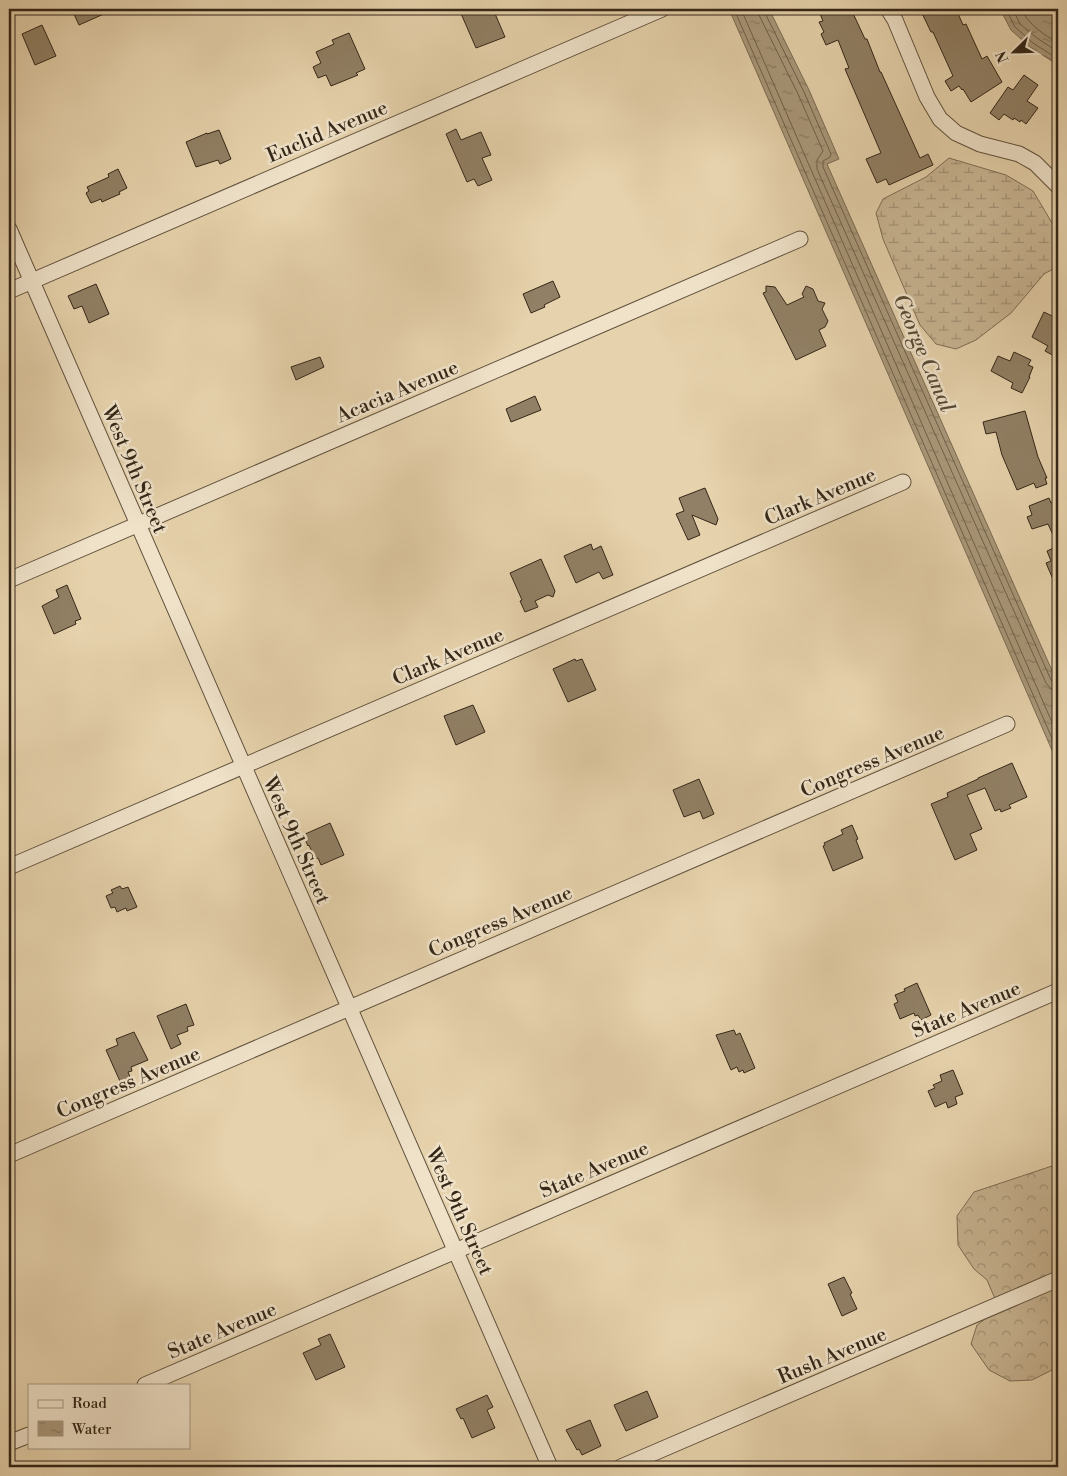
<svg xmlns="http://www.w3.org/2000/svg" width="1067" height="1476" viewBox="0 0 1067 1476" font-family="'Libre Bodoni',serif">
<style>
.forest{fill:url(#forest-crowns);stroke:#7e6e56}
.wetland{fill:url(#wetland-marsh);stroke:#7e6e56}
.water{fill:url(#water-ripples);stroke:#7a6b53}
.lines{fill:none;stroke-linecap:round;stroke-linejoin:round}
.shore{stroke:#6e6049;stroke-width:1}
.building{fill:#918065;stroke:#342718}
.minor-casing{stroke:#60523d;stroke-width:17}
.minor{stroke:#efe2c9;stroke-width:15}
.labels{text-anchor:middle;stroke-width:5;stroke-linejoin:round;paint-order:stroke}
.street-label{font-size:20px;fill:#342718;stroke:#efe2c9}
.water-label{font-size:21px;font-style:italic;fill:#574935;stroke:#efe2c9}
</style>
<defs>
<pattern id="forest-crowns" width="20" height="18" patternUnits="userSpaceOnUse" patternTransform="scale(1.25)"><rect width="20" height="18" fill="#c8b593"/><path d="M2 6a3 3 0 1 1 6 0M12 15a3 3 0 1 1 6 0" fill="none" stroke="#a39377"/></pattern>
<pattern id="wetland-marsh" width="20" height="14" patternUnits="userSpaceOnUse" patternTransform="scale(1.25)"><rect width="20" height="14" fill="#c8b593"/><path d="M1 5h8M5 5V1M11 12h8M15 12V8" fill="none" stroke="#a39377"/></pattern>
<pattern id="water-ripples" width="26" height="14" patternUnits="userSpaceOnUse" patternTransform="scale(1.25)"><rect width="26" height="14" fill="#a9987a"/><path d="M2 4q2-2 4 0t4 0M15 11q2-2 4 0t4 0" fill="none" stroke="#8a7c63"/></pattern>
</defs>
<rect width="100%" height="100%" fill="#e6d2ac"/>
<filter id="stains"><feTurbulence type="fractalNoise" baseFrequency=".004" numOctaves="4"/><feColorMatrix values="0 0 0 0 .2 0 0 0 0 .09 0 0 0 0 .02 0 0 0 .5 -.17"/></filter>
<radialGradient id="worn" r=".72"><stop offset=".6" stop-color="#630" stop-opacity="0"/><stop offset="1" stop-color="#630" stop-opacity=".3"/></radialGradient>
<!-- forest -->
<path class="forest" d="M 1058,1164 L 1058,1367 L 1032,1380 L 1010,1381 L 989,1370 L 971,1344 L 977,1325 L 989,1316 L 996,1301 L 987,1280 L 974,1269 L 958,1245 L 957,1216 L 974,1192 Z"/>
<!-- wetland -->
<path class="wetland" d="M 949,158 L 1006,175 L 1033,191 L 1058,233 L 1058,255 L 1055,268 L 1044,274 L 1011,313 L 976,340 L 956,349 L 936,344 L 920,325 L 883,239 L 876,213 L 883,199 L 926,177 Z"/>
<!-- water -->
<g class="water">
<path d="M 729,9 L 769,9 L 809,90 L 839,159 L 827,164 L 1058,684 L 1058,764 Z"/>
<path d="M 1000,9 L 1058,9 L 1058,65 L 1030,47 L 1011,30 Z"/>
</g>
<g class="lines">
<!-- shore -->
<g class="shore">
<path d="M 734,9 L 1058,752"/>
<path d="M 741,9 L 1058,736"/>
<path d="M 758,9 L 759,15 L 798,94 L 823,151 L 817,160 L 817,169 L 1046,683 L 1051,689 L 1058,690"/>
<path d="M 765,9 L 765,13 L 804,92 L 831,154 L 830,157 L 823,161 L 823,167 L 1051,680 L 1054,683 L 1058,684"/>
<path d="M 1006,9 L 1015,27 L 1033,43 L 1058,59"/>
<path d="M 1013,9 L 1020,24 L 1037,38 L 1058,52"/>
<path d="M 1021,9 C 1029,25 1043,34 1058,43"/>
</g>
</g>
<!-- building -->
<g class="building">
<path d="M 81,9 L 115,9 L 79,25 L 73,12 Z"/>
<path d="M 459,9 L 474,9 L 475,12 L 484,9 L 493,9 L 505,37 L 476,48 Z"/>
<path d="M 818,9 L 851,9 L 865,39 L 867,39 L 880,72 L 881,72 L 920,158 L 928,154 L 933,165 L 889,185 L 886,179 L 877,183 L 866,159 L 881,153 L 845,69 L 849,68 L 838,40 L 826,45 L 821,34 L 824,32 L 819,22 L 823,21 Z"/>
<path d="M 920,9 L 956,9 L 963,25 L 966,24 L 982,59 L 987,56 L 1002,82 L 971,102 L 963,89 L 962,90 L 959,86 L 951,91 L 945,81 L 953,76 L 933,32 L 931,32 Z"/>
<path d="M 42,25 L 56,56 L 35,65 L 22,34 Z"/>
<path d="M 349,33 L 365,69 L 356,73 L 358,75 L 331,86 L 326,75 L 318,78 L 313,67 L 321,63 L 316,52 L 334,44 L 332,40 Z"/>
<path d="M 1024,75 L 1038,85 L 1027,101 L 1038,108 L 1026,124 L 1021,120 L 1020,122 L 1014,118 L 1013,120 L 1004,114 L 999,120 L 990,113 L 1008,87 L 1013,90 Z"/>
<path d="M 456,129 L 461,140 L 481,132 L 491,155 L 482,158 L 492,180 L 478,186 L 474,179 L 467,182 L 446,134 Z"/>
<path d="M 219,130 L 231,159 L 220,164 L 218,160 L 196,167 L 186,142 L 207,133 L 207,134 Z"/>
<path d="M 118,169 L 127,188 L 119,192 L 120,194 L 113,197 L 102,202 L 101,199 L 91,203 L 86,193 L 89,191 L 87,187 L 109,177 L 108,174 Z"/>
<path d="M 553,281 L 560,297 L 544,305 L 545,307 L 531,313 L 523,294 Z"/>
<path d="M 96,284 L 109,314 L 89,323 L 82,306 L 74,309 L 68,296 Z"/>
<path d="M 766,286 L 775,287 L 787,305 L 804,297 L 802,294 L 806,286 L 813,289 L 818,301 L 825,303 L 822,309 L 828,321 L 825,327 L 819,330 L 826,346 L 796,360 L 763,293 L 766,292 Z"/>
<path d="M 1044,312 L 1058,319 L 1058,358 L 1045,351 L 1048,346 L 1032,337 Z"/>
<path d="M 1014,352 L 1031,360 L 1028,365 L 1033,367 L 1029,377 L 1030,377 L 1022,393 L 1011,388 L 1013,383 L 991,371 L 998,356 L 1010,361 Z"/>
<path d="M 320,357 L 324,367 L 296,380 L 291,367 Z"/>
<path d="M 535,396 L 541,410 L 511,422 L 506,409 Z"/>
<path d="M 1025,411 L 1038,457 L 1047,478 L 1045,478 L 1047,484 L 1036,488 L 1034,483 L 1017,490 L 1002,455 L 996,432 L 986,434 L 983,422 Z"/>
<path d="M 705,488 L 718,519 L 716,525 L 692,515 L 700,535 L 688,540 L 676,514 L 684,511 L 679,498 Z"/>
<path d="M 1049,498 L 1051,503 L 1054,502 L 1058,513 L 1058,591 L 1046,563 L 1051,561 L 1047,551 L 1058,546 L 1048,524 L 1032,529 L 1027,517 L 1032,515 L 1029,506 Z"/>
<path d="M 591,544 L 593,550 L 601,546 L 613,575 L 603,579 L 599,572 L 576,583 L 564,556 Z"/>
<path d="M 541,559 L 555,591 L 553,597 L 548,595 L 535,601 L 538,607 L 525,612 L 520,601 L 522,600 L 510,573 Z"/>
<path d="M 67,585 L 81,619 L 75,621 L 76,624 L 54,634 L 42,606 L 59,597 L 56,590 Z"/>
<path d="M 575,659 L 576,661 L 582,659 L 596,690 L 568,702 L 553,669 Z"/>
<path d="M 473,705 L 485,732 L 456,745 L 444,716 Z"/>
<path d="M 1012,763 L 1027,797 L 1009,805 L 1011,808 L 1001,812 L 1000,809 L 995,811 L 985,788 L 967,795 L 982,829 L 970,834 L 977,850 L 955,860 L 931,804 L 948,797 L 947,793 L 978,779 L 978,778 Z"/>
<path d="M 699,779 L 714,814 L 703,819 L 700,811 L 684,817 L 673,790 Z"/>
<path d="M 330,823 L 344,855 L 321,865 L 318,858 L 315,859 L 309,845 L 308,846 L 303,835 Z"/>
<path d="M 852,825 L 858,839 L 856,840 L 863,858 L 833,871 L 823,846 L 825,845 L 824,843 L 843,834 L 841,830 Z"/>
<path d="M 120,886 L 122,889 L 128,887 L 137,907 L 127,911 L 126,908 L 117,912 L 115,907 L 111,908 L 106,896 L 113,893 L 111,890 Z"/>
<path d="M 917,983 L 931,1015 L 921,1020 L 918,1015 L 915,1016 L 914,1013 L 900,1019 L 894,1004 L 898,1002 L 895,995 L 905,991 L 904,989 Z"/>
<path d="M 186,1004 L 194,1025 L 187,1027 L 188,1031 L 177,1035 L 181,1044 L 171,1049 L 157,1016 Z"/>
<path d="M 734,1030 L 736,1035 L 740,1033 L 755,1068 L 744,1073 L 743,1070 L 739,1072 L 737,1067 L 731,1070 L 716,1035 Z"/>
<path d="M 134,1032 L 148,1060 L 131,1067 L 132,1071 L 128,1072 L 133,1084 L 123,1088 L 106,1050 L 118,1045 L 116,1039 Z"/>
<path d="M 953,1070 L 963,1094 L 955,1097 L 957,1104 L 948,1108 L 946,1102 L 935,1107 L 928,1091 L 935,1088 L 933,1085 L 942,1081 L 940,1075 Z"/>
<path d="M 844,1277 L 852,1293 L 850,1294 L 857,1309 L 842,1316 L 828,1284 Z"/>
<path d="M 330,1334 L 345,1367 L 316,1380 L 303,1353 L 321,1345 L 318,1339 Z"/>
<path d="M 647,1391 L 658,1417 L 626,1431 L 614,1405 Z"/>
<path d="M 487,1395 L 493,1407 L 487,1410 L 495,1428 L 472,1438 L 463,1418 L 461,1419 L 456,1409 Z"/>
<path d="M 590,1420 L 601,1446 L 582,1455 L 579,1449 L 577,1450 L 566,1430 Z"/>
</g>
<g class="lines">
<!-- minor casing -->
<g class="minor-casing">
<g id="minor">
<path d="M 888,9 L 895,20 L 927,97 L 940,119 L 956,133 L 980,144 L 1019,154 L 1035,163 L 1058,186"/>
<path d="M 9,229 L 550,1467"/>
<path d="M 9,291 L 662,9"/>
<path d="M 9,580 L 800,239"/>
<path d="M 9,867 L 903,482"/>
<path d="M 9,1155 L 1007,724"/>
<path d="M 145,1385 L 1058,991"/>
<path d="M 9,1443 L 29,1435"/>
<path d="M 621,1467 L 1058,1279"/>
</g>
</g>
<!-- minor -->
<use href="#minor" class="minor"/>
</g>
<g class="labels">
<!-- street labels -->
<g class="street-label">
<text transform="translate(327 131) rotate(-23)" y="7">Euclid Avenue</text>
<text transform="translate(397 391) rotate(-23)" y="7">Acacia Avenue</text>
<text transform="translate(135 469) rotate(67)" y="7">West 9th Street</text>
<text transform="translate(820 496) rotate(-23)" y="7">Clark Avenue</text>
<text transform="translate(448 656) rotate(-23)" y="7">Clark Avenue</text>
<text transform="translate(872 761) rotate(-23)" y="7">Congress Avenue</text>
<text transform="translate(297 840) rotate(66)" y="7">West 9th Street</text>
<text transform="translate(500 921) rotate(-23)" y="7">Congress Avenue</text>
<text transform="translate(966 1009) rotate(-23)" y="7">State Avenue</text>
<text transform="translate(128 1082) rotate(-23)" y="7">Congress Avenue</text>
<text transform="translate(594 1169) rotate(-23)" y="7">State Avenue</text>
<text transform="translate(460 1211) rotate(66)" y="7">West 9th Street</text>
<text transform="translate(222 1330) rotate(-23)" y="7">State Avenue</text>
<text transform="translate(832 1355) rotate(-23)" y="7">Rush Avenue</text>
</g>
<!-- water labels -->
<g class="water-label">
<text transform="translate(924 353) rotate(67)" y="7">George Canal</text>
</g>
</g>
<!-- margin -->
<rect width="1067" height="1476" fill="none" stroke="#e6d2ac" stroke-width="30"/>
<rect x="10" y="10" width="1047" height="1456" fill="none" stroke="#342718" stroke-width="2.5"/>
<rect x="15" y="15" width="1037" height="1446" fill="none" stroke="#342718"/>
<!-- legend -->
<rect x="28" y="1384" width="162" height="65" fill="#efe2c9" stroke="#a49782"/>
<rect x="38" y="1400" width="25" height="8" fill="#efe2c9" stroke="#a49782"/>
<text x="72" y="1408" font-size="15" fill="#342718">Road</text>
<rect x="38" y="1421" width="25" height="15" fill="url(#water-ripples)" stroke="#a49782"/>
<text x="72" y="1434" font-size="15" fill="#342718">Water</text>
<!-- north arrow -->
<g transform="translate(1014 52) rotate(247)" stroke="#efe2c9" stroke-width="4" paint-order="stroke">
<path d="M0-4L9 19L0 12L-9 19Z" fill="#342718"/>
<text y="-8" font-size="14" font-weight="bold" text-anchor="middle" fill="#342718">N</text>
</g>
<rect width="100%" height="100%" filter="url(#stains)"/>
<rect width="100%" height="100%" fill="url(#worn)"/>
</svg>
